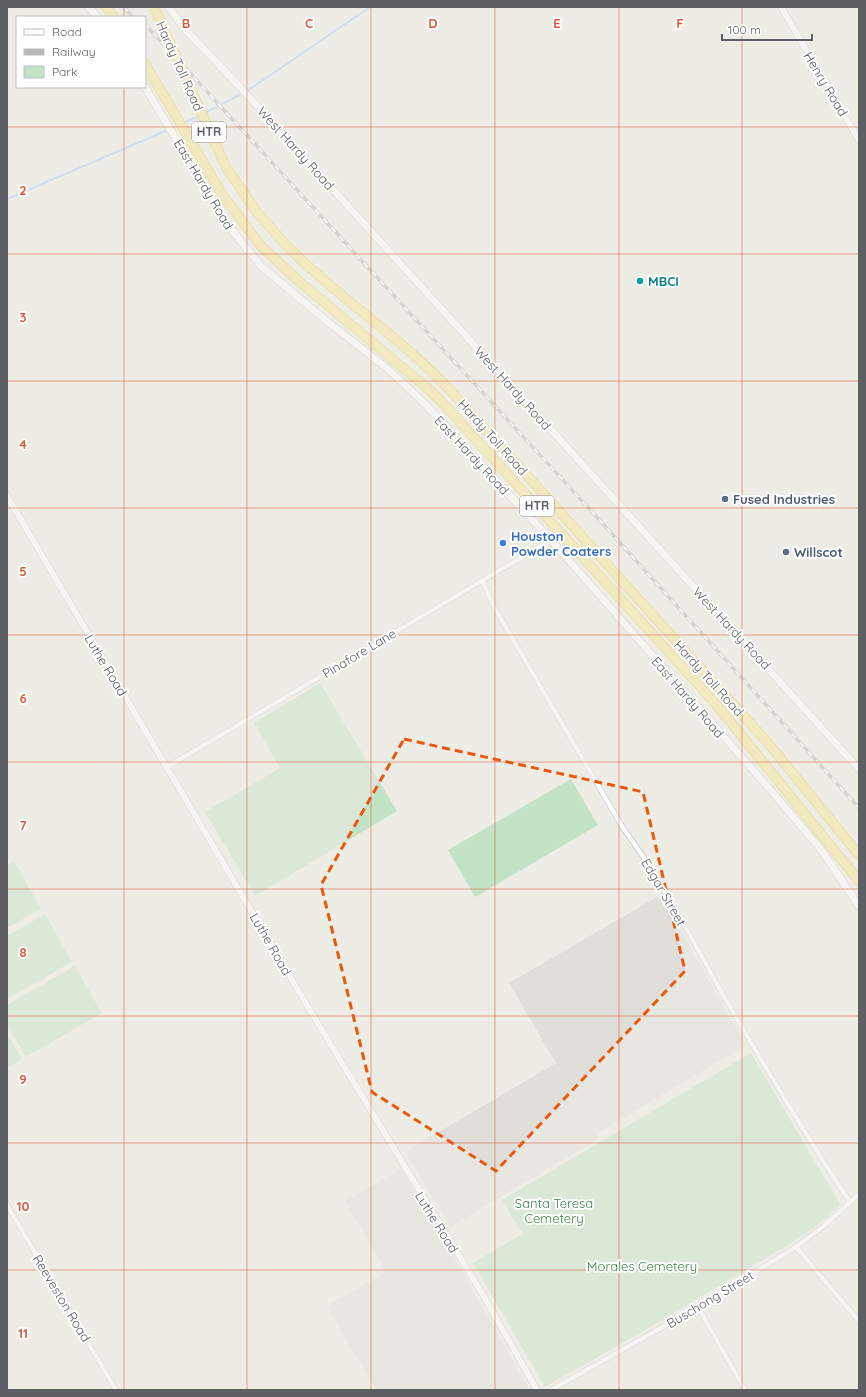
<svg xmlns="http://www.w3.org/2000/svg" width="866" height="1397" viewBox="0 0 866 1397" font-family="Quicksand,sans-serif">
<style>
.industrial{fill:#dfded9}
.green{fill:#c3e3c7}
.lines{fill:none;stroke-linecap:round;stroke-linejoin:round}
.stream{stroke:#abcdf7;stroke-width:2}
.minor-casing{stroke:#b7b9bd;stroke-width:5.5}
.tertiary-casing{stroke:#b7b9bd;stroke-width:7}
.secondary-casing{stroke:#b8babf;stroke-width:8}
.motorway-casing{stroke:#deb614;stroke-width:10}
.minor{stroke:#fff;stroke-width:4.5}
.tertiary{stroke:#fff;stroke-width:6}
.secondary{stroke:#fff;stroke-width:7}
.motorway{stroke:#f4e696;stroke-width:9}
.rail-casing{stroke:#b5b6b6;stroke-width:3.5}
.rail{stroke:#fff;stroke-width:2;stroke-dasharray:6;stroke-linecap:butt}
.motorway-bridge-casing{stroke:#deb614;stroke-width:10;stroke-linecap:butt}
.motorway-bridge{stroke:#f4e696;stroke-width:9}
.marked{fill:none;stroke:#e8590c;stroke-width:3;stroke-dasharray:8 5;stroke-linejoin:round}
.grid{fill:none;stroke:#da5c3e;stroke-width:1;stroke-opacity:0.55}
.culture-dot{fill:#0f9aa8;stroke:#fff;stroke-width:1.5}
.service-dot{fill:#5c6f8a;stroke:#fff;stroke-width:1.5}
.shop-dot{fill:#3f7fe0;stroke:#fff;stroke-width:1.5}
.labels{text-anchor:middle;stroke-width:4;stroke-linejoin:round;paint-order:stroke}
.shield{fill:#fff;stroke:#8e8f92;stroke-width:1}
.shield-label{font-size:12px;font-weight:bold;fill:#5d5f64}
.street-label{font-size:13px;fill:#5d5f64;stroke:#fff}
.culture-label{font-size:13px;font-weight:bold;fill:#0d838f;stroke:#fff;text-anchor:start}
.service-label{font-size:13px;font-weight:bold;fill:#4e5e75;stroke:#fff;text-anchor:start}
.shop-label{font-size:13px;font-weight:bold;fill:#366cbe;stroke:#fff;text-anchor:start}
.park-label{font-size:13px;fill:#3d8248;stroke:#fff}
.grid-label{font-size:13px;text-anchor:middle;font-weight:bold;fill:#da5c3e;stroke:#fff;stroke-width:4;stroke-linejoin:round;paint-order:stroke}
</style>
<rect width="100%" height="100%" fill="#eeede5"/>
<!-- industrial -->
<g class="industrial">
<path d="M 657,897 L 672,915 L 746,1045 L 598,1133 L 591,1122 L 600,1138 L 450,1227 L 405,1152 L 556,1063 L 509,983 Z"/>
<path d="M 401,1169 L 464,1274 L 530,1390 L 376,1390 L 348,1343 L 327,1306 L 386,1272 L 345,1201 Z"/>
</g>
<!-- green -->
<g class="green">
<path d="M 320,683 L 397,811 L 255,896 L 205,812 L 280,768 L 254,723 Z"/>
<path d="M 571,779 L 598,825 L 475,897 L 448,850 Z"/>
<path d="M 14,861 L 41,909 L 7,928 L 7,865 Z"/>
<path d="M 45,914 L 72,962 L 7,999 L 7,936 Z"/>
<path d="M 75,966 L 102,1013 L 26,1057 L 7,1024 L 7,1005 Z"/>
<path d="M 7,1034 L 22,1059 L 7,1068 Z"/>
<path d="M 751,1053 L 840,1204 C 818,1230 779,1250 749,1268 C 682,1309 614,1348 545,1387 L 473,1263 L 522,1234 L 502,1200 Z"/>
</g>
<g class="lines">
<!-- stream -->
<g class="stream">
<path d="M 247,91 L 370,7"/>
<path d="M 205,113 L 243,93"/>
<path d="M 183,123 L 199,116"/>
<path d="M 7,199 L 168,130"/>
</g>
<!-- minor casing -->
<g class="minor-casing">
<g id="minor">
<path d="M 482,580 L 493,605 L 623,828 C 663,882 693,942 726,1000 C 766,1068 806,1136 850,1202"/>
<path d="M 167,767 L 551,540"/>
<path d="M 7,1205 L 116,1390"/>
<path d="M 796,1247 L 859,1321"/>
<path d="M 698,1307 L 745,1390"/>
<path d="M 551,1390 L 698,1307 L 796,1247 L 825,1225 L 859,1194"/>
</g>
</g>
<!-- tertiary casing -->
<g class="tertiary-casing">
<g id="tertiary">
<path d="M 781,7 L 859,140"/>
<path d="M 7,496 L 308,1007 L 483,1295 L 537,1390"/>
</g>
</g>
<!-- secondary casing -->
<g class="secondary-casing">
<g id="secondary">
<path d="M 89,7 L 97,17"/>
<path d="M 169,7 L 182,26 L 240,87 L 859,769"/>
<path d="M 145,87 L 226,223 L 261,266 L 329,323 L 388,369 L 423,402 L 551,540 L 768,787 L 822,851 L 859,906"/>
</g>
</g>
<!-- motorway casing -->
<g class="motorway-casing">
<g id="motorway">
<path d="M 106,7 L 114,17"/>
<path d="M 145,64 L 222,194 L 261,246 L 301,283 L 426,387 L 441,401 L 715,703 L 859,881"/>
<path d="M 286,245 C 337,297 399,336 449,389 L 768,743 L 859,855"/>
</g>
</g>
<!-- minor -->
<use href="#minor" class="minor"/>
<!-- tertiary -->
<use href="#tertiary" class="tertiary"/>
<!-- secondary -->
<use href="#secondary" class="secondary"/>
<!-- motorway -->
<use href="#motorway" class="motorway"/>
<!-- rail casing -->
<g class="rail-casing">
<g id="rail">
<path d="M 124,7 L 133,17"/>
<path d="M 145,24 L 594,514 L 859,808"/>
</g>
</g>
<!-- rail -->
<use href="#rail" class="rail"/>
<!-- motorway-bridge casing -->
<g class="motorway-bridge-casing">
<path id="motorway-bridge" d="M 154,7 L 226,167 L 256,211 L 286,245"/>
</g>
<!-- motorway-bridge -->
<use href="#motorway-bridge" class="motorway-bridge"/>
</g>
<!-- marked area -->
<path d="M0 0H866V1397H0ZM 404,739 L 643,792 L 685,971 L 496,1171 L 372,1092 L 321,885 Z" fill="#eeede5" fill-opacity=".55" fill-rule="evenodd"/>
<path class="marked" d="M 404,739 L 643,792 L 685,971 L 496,1171 L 372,1092 L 321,885 Z"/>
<!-- grid -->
<path class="grid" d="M 124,7 L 124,17M 247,7 L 247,1390M 371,7 L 371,1390M 495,7 L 495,1390M 619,7 L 619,1390M 742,7 L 742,1390M 124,87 L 124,1390M 7,127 L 859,127M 7,254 L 859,254M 7,381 L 859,381M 7,508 L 859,508M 7,635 L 859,635M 7,762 L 859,762M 7,889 L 859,889M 7,1016 L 859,1016M 7,1143 L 859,1143M 7,1270 L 859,1270"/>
<!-- markers -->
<circle class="culture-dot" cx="640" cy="281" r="4"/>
<g class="service-dot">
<circle cx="725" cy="499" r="4"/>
<circle cx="786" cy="552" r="4"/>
</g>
<circle class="shop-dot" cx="503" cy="543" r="4"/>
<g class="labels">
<!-- shield labels -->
<g class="shield">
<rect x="192" y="122" width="34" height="20" rx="3"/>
<rect x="520" y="496" width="34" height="20" rx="3"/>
</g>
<g class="shield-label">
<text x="209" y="136">HTR</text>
<text x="537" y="510">HTR</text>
</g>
<!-- street labels -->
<g class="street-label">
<text transform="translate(180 66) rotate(66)" y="5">Hardy Toll Road</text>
<text transform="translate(826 84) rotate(59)" y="5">Henry Road</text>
<text transform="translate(296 148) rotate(48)" y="5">West Hardy Road</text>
<text transform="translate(204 184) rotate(59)" y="5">East Hardy Road</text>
<text transform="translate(513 388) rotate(48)" y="5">West Hardy Road</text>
<text transform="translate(493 437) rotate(48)" y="5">Hardy Toll Road</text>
<text transform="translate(472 455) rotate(47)" y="5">East Hardy Road</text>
<text transform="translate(732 628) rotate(47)" y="5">West Hardy Road</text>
<text transform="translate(359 653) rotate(-31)" y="5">Pinafore Lane</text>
<text transform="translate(106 665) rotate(59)" y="5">Luthe Road</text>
<text transform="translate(709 678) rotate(48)" y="5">Hardy Toll Road</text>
<text transform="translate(688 697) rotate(49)" y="5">East Hardy Road</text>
<text transform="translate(664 892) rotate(60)" y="5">Edgar Street</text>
<text transform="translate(271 944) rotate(60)" y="5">Luthe Road</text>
<text transform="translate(437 1222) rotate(58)" y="5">Luthe Road</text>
<text transform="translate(62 1298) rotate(59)" y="5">Reeveston Road</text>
<text transform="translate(710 1299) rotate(-31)" y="5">Buschong Street</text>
</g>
<!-- culture labels -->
<g class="culture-label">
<text x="648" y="286">MBCI</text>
</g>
<!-- service labels -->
<g class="service-label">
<text x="733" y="504">Fused Industries</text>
<text x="794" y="557">Willscot</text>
</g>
<!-- shop labels -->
<g class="shop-label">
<text x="511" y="541">Houston<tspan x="511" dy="15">Powder Coaters</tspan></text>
</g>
<!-- park labels -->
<g class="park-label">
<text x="554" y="1208">Santa Teresa<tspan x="554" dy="15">Cemetery</tspan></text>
<text x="642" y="1271">Morales Cemetery</text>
</g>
</g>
<g class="grid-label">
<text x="186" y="28">B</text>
<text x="309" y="28">C</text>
<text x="433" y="28">D</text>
<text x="557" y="28">E</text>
<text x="680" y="28">F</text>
<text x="23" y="195">2</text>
<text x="23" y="322">3</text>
<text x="23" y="449">4</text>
<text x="23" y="576">5</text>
<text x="23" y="703">6</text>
<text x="23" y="830">7</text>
<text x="23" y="957">8</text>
<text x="23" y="1084">9</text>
<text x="23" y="1211">10</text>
<text x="23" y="1338">11</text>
</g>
<!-- border -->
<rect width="866" height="1397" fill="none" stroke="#5d5f64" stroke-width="16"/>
<!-- legend -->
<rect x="16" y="16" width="130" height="72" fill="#ffffff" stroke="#bebfc1"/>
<rect x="24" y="29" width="20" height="6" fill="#ffffff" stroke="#bebfc1"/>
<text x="52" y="36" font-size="12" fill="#5d5f64">Road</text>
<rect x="24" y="49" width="20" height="6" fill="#b5b6b6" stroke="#bebfc1"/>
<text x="52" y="56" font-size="12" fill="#5d5f64">Railway</text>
<rect x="24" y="66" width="20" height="12" fill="#c3e3c7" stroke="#bebfc1"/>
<text x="52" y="76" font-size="12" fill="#5d5f64">Park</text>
<!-- scale -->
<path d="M722 34v6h90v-6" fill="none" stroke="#5d5f64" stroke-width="2"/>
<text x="728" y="34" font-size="12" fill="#5d5f64" stroke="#ffffff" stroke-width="3" paint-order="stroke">100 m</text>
</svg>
